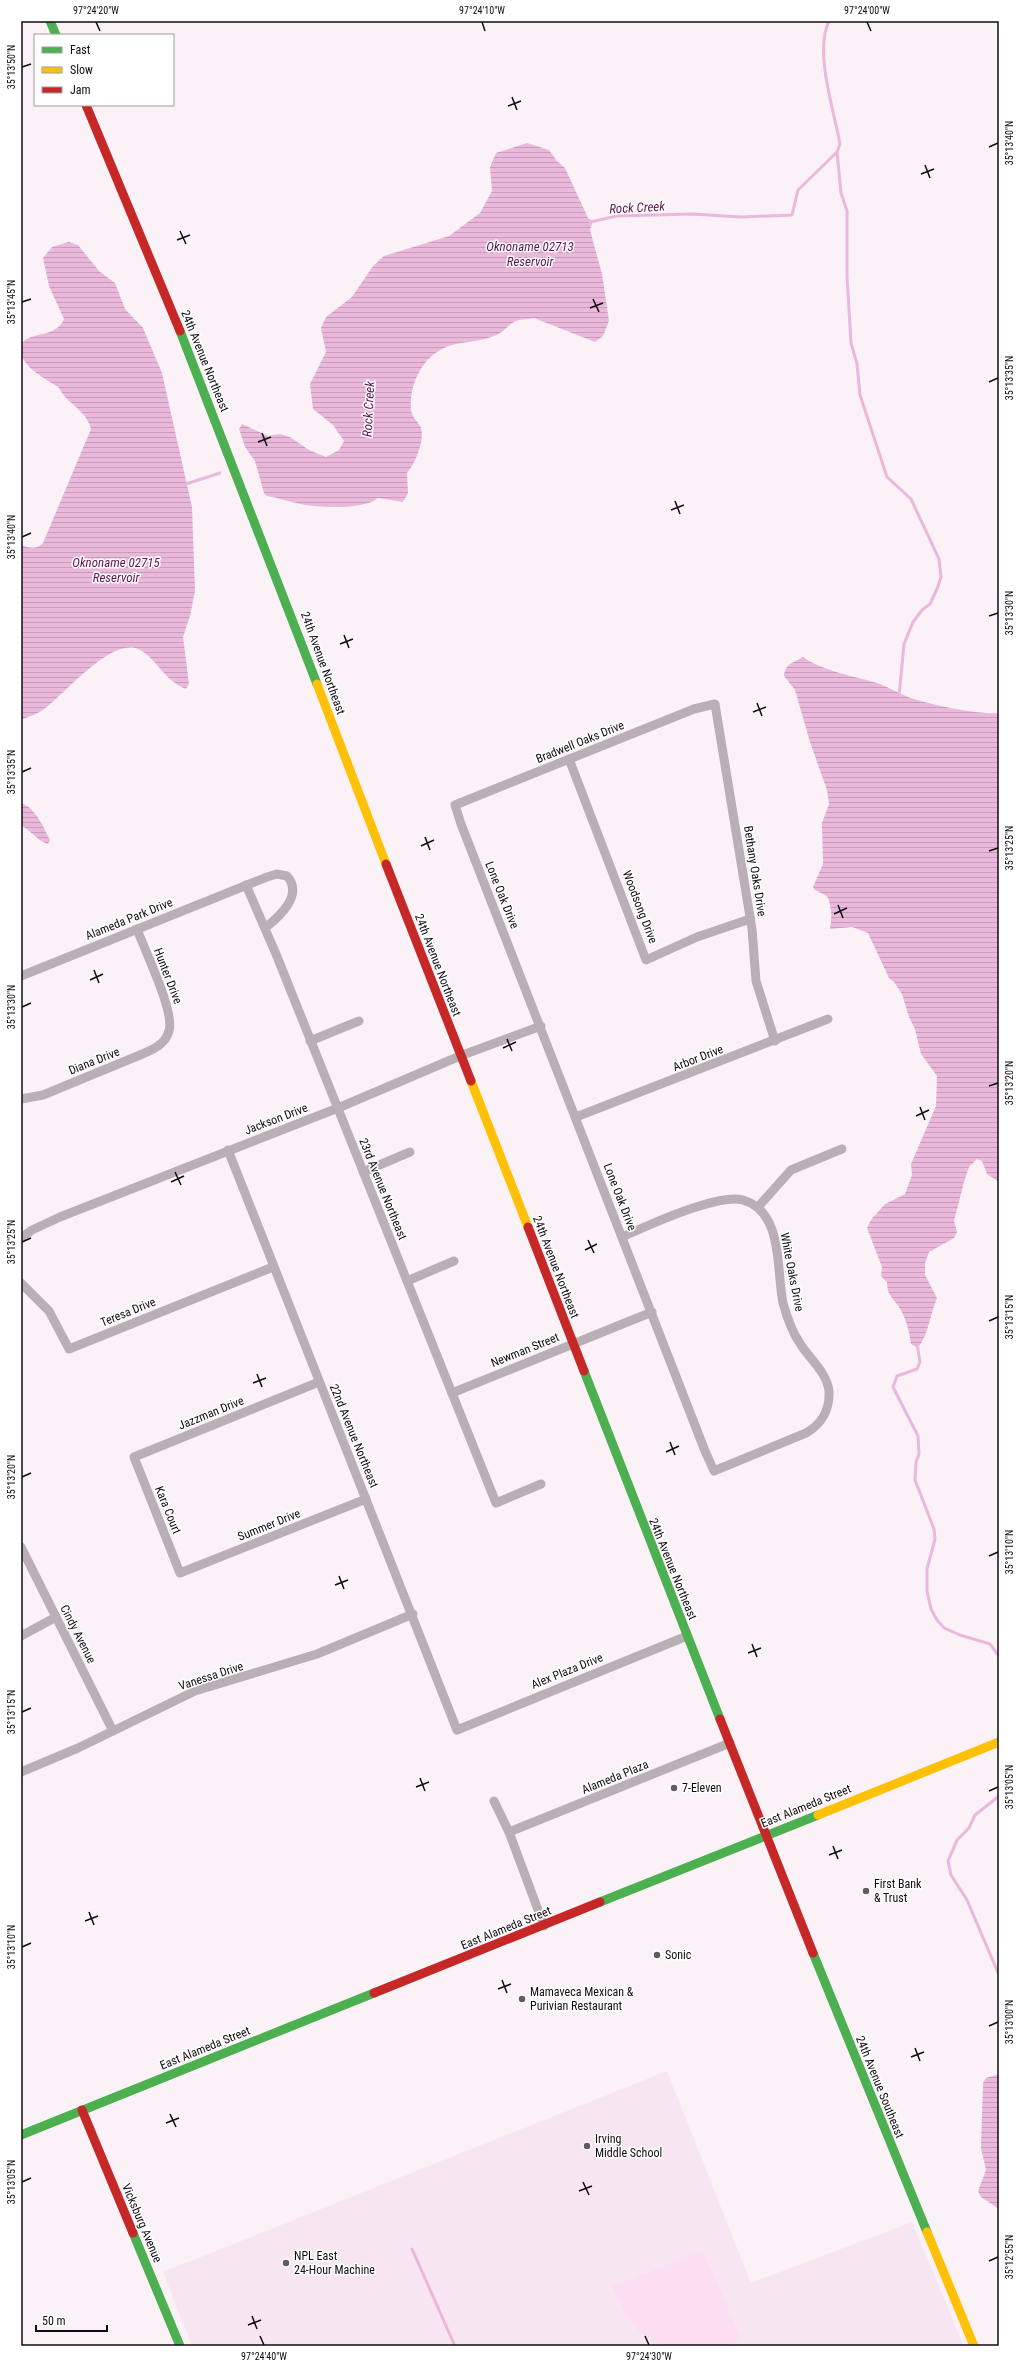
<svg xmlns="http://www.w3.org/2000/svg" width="1020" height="2367" viewBox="0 0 1020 2367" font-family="'Roboto Condensed',sans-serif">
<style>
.built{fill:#f7e6f1}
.green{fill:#fcdef2}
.water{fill:url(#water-rules)}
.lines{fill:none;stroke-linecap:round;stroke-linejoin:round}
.stream{stroke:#e9b8da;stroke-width:3}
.street{stroke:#baafb6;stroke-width:9}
.fast{stroke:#4caf50;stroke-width:9}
.slow{stroke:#ffc107;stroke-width:9}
.jam{stroke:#c62828;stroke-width:9}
.ticks{fill:none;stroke:#100b0f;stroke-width:1.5}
.poi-dot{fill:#625c61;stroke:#fff;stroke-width:1.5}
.labels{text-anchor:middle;stroke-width:3;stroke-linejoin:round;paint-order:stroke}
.street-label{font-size:12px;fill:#100b0f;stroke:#fff}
.poi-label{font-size:12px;fill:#100b0f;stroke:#fff;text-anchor:start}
.water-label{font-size:13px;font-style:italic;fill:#5e114e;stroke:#fff}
.neatline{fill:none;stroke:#100b0f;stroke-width:1.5}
.ticks-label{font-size:10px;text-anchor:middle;fill:#100b0f}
</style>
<defs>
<pattern id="water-rules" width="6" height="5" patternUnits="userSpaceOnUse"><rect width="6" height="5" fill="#e9b8da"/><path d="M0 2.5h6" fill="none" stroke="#c79dba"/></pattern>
</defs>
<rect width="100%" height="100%" fill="#fbf2f8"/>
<!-- built -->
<path class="built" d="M 667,2071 L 751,2283 L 912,2222 L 964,2346 L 192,2346 L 163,2272 Z"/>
<!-- green -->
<path class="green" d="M 703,2251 L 742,2340 L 729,2346 L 657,2345 L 640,2332 L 627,2316 L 612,2286 Z"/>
<!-- water -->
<g class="water">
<path d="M 527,143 L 549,150 L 557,161 L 565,168 L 588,218 L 593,221 L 590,230 L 602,274 L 609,321 L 603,336 L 595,342 L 534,318 C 526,320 519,318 511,324 C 505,329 500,335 491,337 C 476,343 458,341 444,348 C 422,358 409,385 411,409 C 411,417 418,421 421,428 C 425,440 415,464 407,473 L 408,493 L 403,502 L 378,498 C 365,510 318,508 301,504 C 290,502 279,498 267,496 L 264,493 L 255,461 L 245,447 L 239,429 L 242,424 L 268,436 L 280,434 L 290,437 L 309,450 L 326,457 L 339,450 L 344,441 L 333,425 L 313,409 L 310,384 L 326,352 L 321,328 L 326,317 L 352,297 L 373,266 L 384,256 L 449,236 L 480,213 L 492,191 L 490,167 L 496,153 Z"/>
<path d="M 69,242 L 78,245 L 99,271 L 115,283 L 125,309 L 143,328 L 162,373 L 192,507 L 195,591 L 190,616 L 183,637 L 189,684 L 186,689 C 164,681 156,657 138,649 C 110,638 64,695 43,710 C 37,714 28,717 21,720 L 21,545 C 30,548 36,550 43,543 L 91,429 C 88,415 75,407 65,397 C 62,394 61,390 58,387 C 46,379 23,368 21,352 C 18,328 55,342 64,319 L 49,286 L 43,258 L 52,247 Z"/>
<path d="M 803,657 C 825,672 855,676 880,684 C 890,688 898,693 908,697 C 927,704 978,715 998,713 L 999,706 L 999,1182 L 987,1174 L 982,1161 L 977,1159 L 969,1167 L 964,1182 L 954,1221 L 957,1232 L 954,1238 L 929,1252 L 925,1263 L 925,1275 L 937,1298 C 930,1314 929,1333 918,1348 L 911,1344 C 909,1330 906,1318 899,1307 C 892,1297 887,1295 887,1282 L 881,1276 L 882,1267 L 867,1228 L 871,1220 L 885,1204 L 905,1194 L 912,1175 L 911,1164 L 936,1106 L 937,1076 L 921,1054 L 915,1029 L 909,1017 L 902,994 L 894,982 L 889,978 L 868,933 L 852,927 L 830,929 C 832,918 832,906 827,896 L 815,890 L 813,887 L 823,864 L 822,823 L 829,804 L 827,790 L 810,742 L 795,690 L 784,676 C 785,663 794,663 803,657 Z"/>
<path d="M 21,803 C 35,807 44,828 50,840 L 48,844 C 35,840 32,830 21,826 Z"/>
<path d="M 999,2074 L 999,2209 L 981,2197 L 978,2191 L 986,2170 L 981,2148 L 983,2083 L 986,2078 Z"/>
</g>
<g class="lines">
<!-- stream -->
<g class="stream">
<path d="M 837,152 L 841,193 L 847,211 L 847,276 L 851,343 L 857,364 L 860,395 L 887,477 L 911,499 L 939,559 L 941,577 L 937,589 L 930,604 L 922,610 L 913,622 L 904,644 L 899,696"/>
<path d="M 590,222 L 617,216 L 692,214 L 741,217 L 792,215 L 798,190 L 837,152 L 840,144 C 834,110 814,52 829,21"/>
<path d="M 186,484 L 220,473"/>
<path d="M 917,1344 L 920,1362 L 917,1369 L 897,1376 L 893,1387 L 918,1436 L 919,1454 L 916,1462 L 915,1480 L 934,1529 L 935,1539 L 927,1569 L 927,1591 L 931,1609 L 937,1620 L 944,1628 L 960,1635 L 990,1644 L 999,1656"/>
<path d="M 999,1796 L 975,1815 L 969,1828 L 957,1840 L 948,1861 L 951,1875 L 967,1900 L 999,1975"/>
<path d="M 412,2249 L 455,2346"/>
</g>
<!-- street -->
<g class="street">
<path d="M 569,759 L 646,960 L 697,937 L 750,919"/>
<path d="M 246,885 L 276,954 L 496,1503 L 541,1484"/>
<path d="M 21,976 L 267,877 L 277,874 L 287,876 C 304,895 279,917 265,928"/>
<path d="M 310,1041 L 359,1021"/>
<path d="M 21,1099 L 43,1095 L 140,1055 C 152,1050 165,1045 169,1031 C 175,1012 145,951 137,929"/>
<path d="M 576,1117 L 828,1019"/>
<path d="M 228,1150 L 457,1730 L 687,1636"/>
<path d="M 363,1172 L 410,1152"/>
<path d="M 758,1207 L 791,1170 L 842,1149"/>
<path d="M 622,1237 C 647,1226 718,1193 743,1200 C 784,1212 776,1270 783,1303 C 787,1318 792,1332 801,1345 C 810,1359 827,1373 829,1391 C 830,1409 822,1424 806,1433 L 714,1471 L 705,1451 L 461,824 L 455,805 L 694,709 L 715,704 L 752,929 L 756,981 L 775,1041"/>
<path d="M 21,1238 L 32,1230 L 60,1217 L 338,1108 L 460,1056 L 541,1026"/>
<path d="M 407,1281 L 454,1261"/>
<path d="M 21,1283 L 49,1311 L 69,1349 L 273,1267"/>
<path d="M 319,1382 L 134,1457 L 180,1573 L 366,1499"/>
<path d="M 452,1393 L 652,1312"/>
<path d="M 21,1547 L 113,1731"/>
<path d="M 21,1636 L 56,1617"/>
<path d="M 21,1772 L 78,1748 L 195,1691 L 317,1654 L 413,1614"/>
<path d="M 494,1801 L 509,1832 L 544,1926"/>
<path d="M 509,1832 L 730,1743"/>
</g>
<!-- fast -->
<g class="fast">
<path d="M 50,21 L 56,35"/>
<path d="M 180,331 L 317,684"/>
<path d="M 584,1371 L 720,1719"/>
<path d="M 600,1902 L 818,1815"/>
<path d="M 813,1953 L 927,2232"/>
<path d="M 21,2135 L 374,1993"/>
<path d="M 133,2233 L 180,2346"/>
</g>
<!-- slow -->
<g class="slow">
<path d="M 317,684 L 386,864"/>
<path d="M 471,1081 L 528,1227"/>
<path d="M 818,1815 L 999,1742"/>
<path d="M 927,2232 L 974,2346"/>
</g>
<!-- jam -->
<g class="jam">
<path d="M 86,105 L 180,331"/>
<path d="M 386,864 L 471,1081"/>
<path d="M 528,1227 L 584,1371"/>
<path d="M 720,1719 L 813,1953"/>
<path d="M 374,1993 L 600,1902"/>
<path d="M 82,2110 L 133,2233"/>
</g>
</g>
<!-- ticks -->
<path class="ticks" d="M 96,22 L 100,31M 482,22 L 485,31M 867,22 L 871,31M 22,67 L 31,64M 512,97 L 517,110M 508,106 L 521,101M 989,147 L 998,143M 925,165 L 930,178M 921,174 L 934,169M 180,231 L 186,244M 177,240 L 190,235M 593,299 L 599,312M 22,302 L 31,299M 590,308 L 603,303M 989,382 L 998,378M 262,433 L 267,446M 258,442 L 271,437M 675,501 L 680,514M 671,510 L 684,505M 22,537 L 31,533M 989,616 L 998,613M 344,635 L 349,648M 340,644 L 353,639M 757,703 L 762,716M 753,712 L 766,707M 22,772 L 31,768M 425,837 L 430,850M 421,846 L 434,840M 989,851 L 998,848M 838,905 L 843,918M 834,914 L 847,908M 94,970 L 99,983M 90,980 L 103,974M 22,1007 L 31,1003M 507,1039 L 512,1051M 503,1048 L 516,1042M 989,1086 L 998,1083M 920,1107 L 925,1120M 916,1116 L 929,1110M 175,1172 L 181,1185M 171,1182 L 184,1176M 588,1240 L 594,1253M 22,1242 L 31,1238M 585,1250 L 597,1244M 989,1321 L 998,1317M 257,1374 L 262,1387M 253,1383 L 266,1378M 670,1442 L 675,1455M 666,1452 L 679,1446M 22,1477 L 31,1473M 989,1556 L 998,1552M 339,1576 L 344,1589M 335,1585 L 348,1580M 752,1644 L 757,1657M 748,1653 L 761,1648M 22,1712 L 31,1708M 420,1778 L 425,1791M 416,1787 L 429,1782M 989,1791 L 998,1787M 833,1846 L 838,1859M 829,1855 L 842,1850M 89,1912 L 94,1925M 85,1921 L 98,1916M 22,1947 L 31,1943M 502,1980 L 507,1993M 498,1989 L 511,1984M 989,2026 L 998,2022M 915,2048 L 920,2061M 911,2057 L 924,2052M 170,2114 L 176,2127M 166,2123 L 179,2118M 22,2182 L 31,2178M 583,2182 L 589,2195M 579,2191 L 592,2186M 989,2261 L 998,2257M 252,2316 L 257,2329M 248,2325 L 261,2320M 260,2336 L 264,2345M 645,2336 L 649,2345"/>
<!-- markers -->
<g class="poi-dot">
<circle cx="674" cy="1788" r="4"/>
<circle cx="866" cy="1891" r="4"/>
<circle cx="657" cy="1955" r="4"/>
<circle cx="522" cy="1999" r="4"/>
<circle cx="587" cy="2146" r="4"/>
<circle cx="286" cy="2263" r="4"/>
</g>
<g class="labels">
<!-- street labels -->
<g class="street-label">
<text transform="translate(205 361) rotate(68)" y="4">24th Avenue Northeast</text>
<text transform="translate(323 663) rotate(70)" y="4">24th Avenue Northeast</text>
<text transform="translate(580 742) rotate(-22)" y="4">Bradwell Oaks Drive</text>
<text transform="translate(755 871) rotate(81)" y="4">Bethany Oaks Drive</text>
<text transform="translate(502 895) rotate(68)" y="4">Lone Oak Drive</text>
<text transform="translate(640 907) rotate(69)" y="4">Woodsong Drive</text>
<text transform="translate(129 919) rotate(-22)" y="4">Alameda Park Drive</text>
<text transform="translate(438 965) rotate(69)" y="4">24th Avenue Northeast</text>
<text transform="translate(168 976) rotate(69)" y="4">Hunter Drive</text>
<text transform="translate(698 1058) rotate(-21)" y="4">Arbor Drive</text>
<text transform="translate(94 1061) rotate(-22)" y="4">Diana Drive</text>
<text transform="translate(276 1119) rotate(-21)" y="4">Jackson Drive</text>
<text transform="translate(383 1189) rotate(68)" y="4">23rd Avenue Northeast</text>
<text transform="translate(620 1197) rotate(69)" y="4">Lone Oak Drive</text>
<text transform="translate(556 1267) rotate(69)" y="4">24th Avenue Northeast</text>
<text transform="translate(792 1272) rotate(79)" y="4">White Oaks Drive</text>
<text transform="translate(128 1312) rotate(-22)" y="4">Teresa Drive</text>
<text transform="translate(525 1350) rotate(-22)" y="4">Newman Street</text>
<text transform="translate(211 1413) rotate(-22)" y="4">Jazzman Drive</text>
<text transform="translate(354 1436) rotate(68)" y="4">22nd Avenue Northeast</text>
<text transform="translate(168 1510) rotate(68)" y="4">Kara Court</text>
<text transform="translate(269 1525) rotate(-22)" y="4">Summer Drive</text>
<text transform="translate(673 1569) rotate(68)" y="4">24th Avenue Northeast</text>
<text transform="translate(78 1634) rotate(63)" y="4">Cindy Avenue</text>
<text transform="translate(567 1671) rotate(-22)" y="4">Alex Plaza Drive</text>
<text transform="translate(211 1676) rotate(-18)" y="4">Vanessa Drive</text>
<text transform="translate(615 1777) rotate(-22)" y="4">Alameda Plaza</text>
<text transform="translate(806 1806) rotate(-22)" y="4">East Alameda Street</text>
<text transform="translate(506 1928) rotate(-22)" y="4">East Alameda Street</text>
<text transform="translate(205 2048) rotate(-22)" y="4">East Alameda Street</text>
<text transform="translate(880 2087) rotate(68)" y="4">24th Avenue Southeast</text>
<text transform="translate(142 2223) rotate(67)" y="4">Vicksburg Avenue</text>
</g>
<!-- poi labels -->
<g class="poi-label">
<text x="682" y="1792">7-Eleven</text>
<text x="874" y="1888">First Bank<tspan x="874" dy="14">&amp; Trust</tspan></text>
<text x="665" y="1959">Sonic</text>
<text x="530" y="1996">Mamaveca Mexican &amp;<tspan x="530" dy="14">Purivian Restaurant</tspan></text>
<text x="595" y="2143">Irving<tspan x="595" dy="14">Middle School</tspan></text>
<text x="294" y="2260">NPL East<tspan x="294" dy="14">24-Hour Machine</tspan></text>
</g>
<!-- water labels -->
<g class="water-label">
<text transform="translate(637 207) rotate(-3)" y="5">Rock Creek</text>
<text x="530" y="251">Oknoname 02713<tspan x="530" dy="15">Reservoir</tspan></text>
<text transform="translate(368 409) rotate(-87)" y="5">Rock Creek</text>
<text x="116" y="567">Oknoname 02715<tspan x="116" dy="15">Reservoir</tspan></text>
</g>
</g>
<!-- border -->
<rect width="1020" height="2367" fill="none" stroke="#ffffff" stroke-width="44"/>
<!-- legend -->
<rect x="34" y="34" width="140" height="72" fill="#ffffff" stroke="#9f9d9f"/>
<rect x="42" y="47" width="20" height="6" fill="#4caf50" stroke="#9f9d9f"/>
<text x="70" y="54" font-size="12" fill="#100b0f">Fast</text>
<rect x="42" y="67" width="20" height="6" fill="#ffc107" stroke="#9f9d9f"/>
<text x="70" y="74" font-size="12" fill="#100b0f">Slow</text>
<rect x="42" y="87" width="20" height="6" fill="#c62828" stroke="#9f9d9f"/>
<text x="70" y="94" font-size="12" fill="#100b0f">Jam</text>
<!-- scale -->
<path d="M36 2325v6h71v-6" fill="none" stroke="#100b0f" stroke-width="2"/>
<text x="42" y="2325" font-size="12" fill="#100b0f" stroke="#ffffff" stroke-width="3" paint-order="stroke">50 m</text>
<rect x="22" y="22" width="976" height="2323" class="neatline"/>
<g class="ticks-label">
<text x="96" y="14">97°24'20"W</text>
<text x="482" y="14">97°24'10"W</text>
<text x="867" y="14">97°24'00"W</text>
<text transform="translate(11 67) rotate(-90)" y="4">35°13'50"N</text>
<text transform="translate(1009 143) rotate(-90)" y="4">35°13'40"N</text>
<text transform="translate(11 302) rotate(-90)" y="4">35°13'45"N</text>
<text transform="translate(1009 378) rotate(-90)" y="4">35°13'35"N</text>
<text transform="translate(11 537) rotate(-90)" y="4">35°13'40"N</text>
<text transform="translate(1009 613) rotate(-90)" y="4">35°13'30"N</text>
<text transform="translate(11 772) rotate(-90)" y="4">35°13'35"N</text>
<text transform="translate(1009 848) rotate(-90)" y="4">35°13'25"N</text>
<text transform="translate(11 1007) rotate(-90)" y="4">35°13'30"N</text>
<text transform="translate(1009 1083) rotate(-90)" y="4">35°13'20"N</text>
<text transform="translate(11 1242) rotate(-90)" y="4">35°13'25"N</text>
<text transform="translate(1009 1317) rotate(-90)" y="4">35°13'15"N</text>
<text transform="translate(11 1477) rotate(-90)" y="4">35°13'20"N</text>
<text transform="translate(1009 1552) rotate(-90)" y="4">35°13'10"N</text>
<text transform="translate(11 1712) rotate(-90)" y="4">35°13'15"N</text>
<text transform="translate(1009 1787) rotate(-90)" y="4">35°13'05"N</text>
<text transform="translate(11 1947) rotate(-90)" y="4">35°13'10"N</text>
<text transform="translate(1009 2022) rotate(-90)" y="4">35°13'00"N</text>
<text transform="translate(11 2182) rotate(-90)" y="4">35°13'05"N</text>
<text transform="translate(1009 2257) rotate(-90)" y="4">35°12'55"N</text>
<text x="264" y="2360">97°24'40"W</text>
<text x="649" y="2360">97°24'30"W</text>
</g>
</svg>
